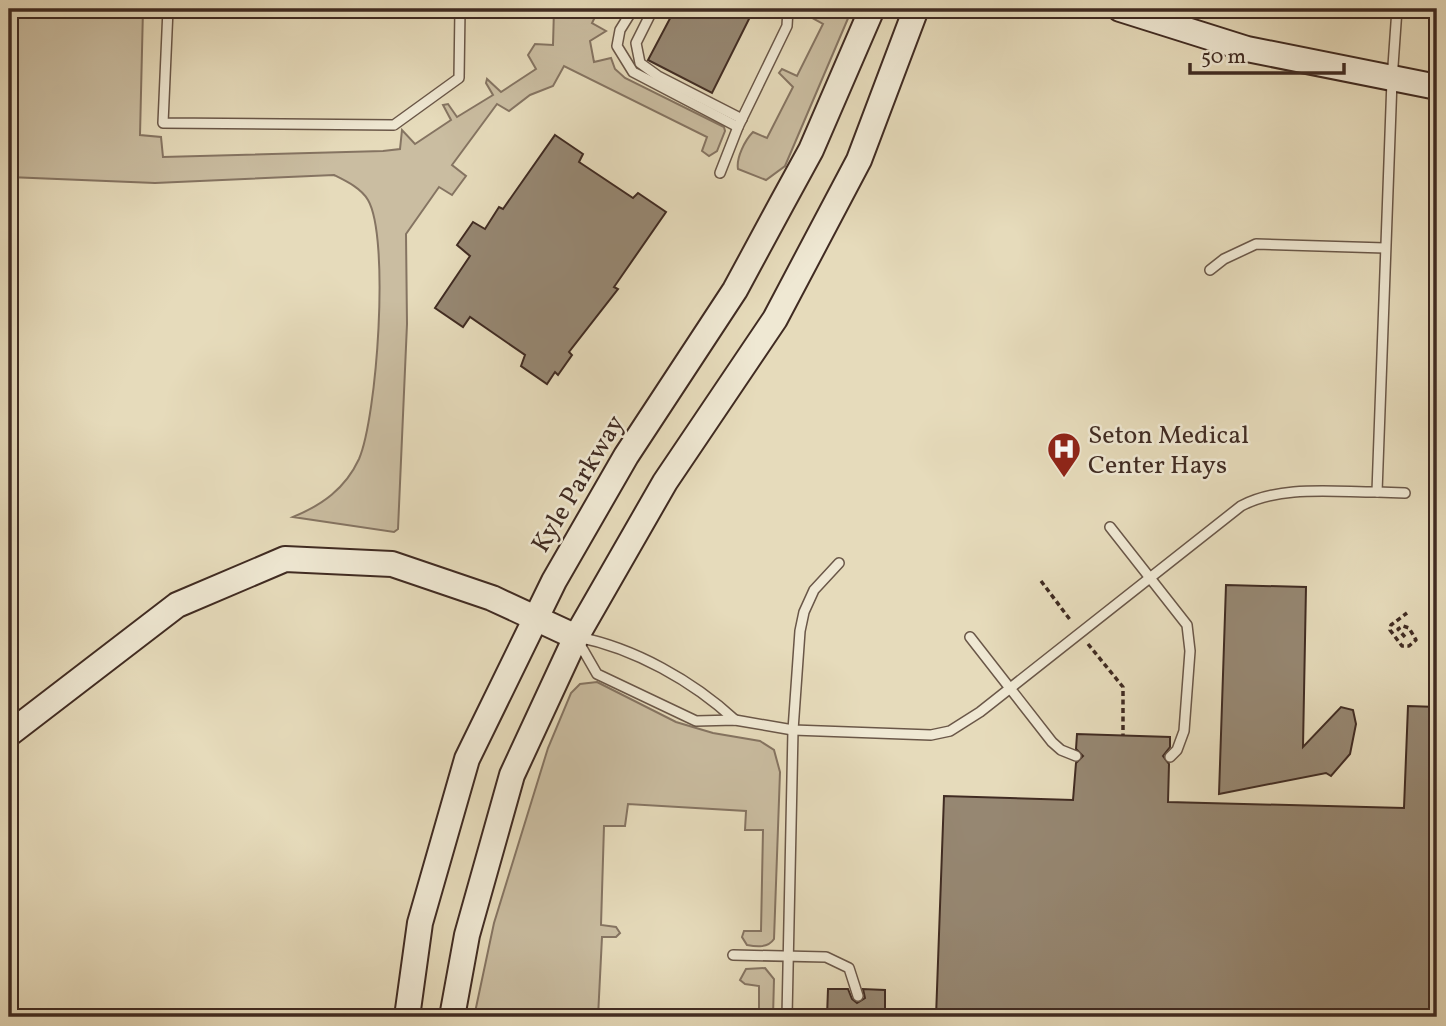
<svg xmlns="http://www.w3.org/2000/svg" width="1446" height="1026" viewBox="0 0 1446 1026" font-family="Vollkorn,serif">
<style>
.green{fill:#cabda1;stroke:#857462;stroke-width:2}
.building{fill:#968772;stroke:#402b22;stroke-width:2}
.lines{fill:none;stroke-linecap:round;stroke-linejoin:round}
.lane-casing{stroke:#6a5748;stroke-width:12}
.secondary-casing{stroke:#402b22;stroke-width:28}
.path{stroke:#402b22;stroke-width:3.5;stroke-dasharray:5 3.5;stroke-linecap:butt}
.lane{stroke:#efe8d3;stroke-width:9}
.secondary{stroke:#efe8d3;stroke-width:24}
.labels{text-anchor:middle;stroke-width:5;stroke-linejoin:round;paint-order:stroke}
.poi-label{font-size:26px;fill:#402b22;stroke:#efe8d3;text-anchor:start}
.street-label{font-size:26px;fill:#402b22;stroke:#efe8d3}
</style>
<rect width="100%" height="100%" fill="#e6dbbb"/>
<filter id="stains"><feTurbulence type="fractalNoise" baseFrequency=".00286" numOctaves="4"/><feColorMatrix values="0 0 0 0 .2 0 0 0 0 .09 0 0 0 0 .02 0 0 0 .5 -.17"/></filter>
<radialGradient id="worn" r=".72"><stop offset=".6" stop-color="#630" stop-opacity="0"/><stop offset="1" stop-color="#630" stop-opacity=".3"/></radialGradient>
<!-- green -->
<g class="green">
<path d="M 9,9 L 143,9 L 140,135 L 161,137 L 163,157 L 383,151 L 400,149 L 402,130 L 415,144 L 451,120 L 443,105 L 448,104 L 457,117 L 493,95 L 486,83 L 487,79 L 501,92 L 536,69 L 528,55 L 535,44 L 553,45 L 554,9 L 599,9 L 592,23 L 606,31 L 590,41 L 594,62 L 611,58 L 615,69 L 625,78 L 724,127 L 725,131 L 717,151 L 709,156 L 702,151 L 707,137 L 564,66 L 553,86 L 530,95 L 509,111 L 497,104 L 452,165 L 466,176 L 452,195 L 439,187 L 406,234 L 407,324 L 398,529 L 394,532 L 293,517 C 322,505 345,489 359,459 C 377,417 390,238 368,200 C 361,188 346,181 334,175 L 155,183 L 9,177 Z"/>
<path d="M 852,9 L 785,166 L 766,180 L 738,169 C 736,158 745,140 753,132 L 767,138 L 793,87 L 779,73 L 782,69 L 797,76 L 823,24 L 807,15 L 806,10 Z"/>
<path d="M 597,682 L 676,722 L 713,733 L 760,741 L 774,750 L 780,772 L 774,939 C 768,948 757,947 747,945 L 742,937 L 744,931 L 761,931 L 763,830 L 745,830 L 746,811 L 628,804 L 625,826 L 604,826 L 601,925 L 616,927 L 620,933 L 616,937 L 602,937 L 598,1017 L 474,1017 L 494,923 L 548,748 L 571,693 L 580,684 Z"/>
<path d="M 765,968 L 774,979 L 773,1017 L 759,1017 L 759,986 L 745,984 L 740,980 L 746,969 Z"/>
</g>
<!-- building -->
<g class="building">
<path d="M 675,9 L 754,9 L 712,93 L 648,60 Z"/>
<path d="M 555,135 L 583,154 L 579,162 L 633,198 L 638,193 L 666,212 L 614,287 L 618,289 L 569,352 L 572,355 L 558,375 L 555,372 L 547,384 L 521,366 L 525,355 L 470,317 L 463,327 L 435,308 L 470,256 L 457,245 L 473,222 L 485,229 L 499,207 L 503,209 Z"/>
<path d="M 1226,585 L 1306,587 L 1303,747 L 1341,707 L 1353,710 L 1356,724 L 1350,754 L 1331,776 L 1326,773 L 1219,794 Z"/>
<path d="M 1408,706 L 1437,707 L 1437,1016 L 1411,1009 L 1375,1014 L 1375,1017 L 936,1017 L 944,796 L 1073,800 L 1076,763 L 1083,756 L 1076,749 L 1077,734 L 1170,737 L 1170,747 L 1163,756 L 1169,764 L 1168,802 L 1404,808 Z"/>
<path d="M 828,989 L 848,989 L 852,999 L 857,1003 L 865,998 L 863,989 L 885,990 L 885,1017 L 827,1017 Z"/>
</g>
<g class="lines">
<!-- lane casing -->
<g class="lane-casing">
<g id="lane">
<path d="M 168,9 L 163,123 L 394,125 L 459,78 L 460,9"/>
<path d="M 633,9 L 620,30 L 617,46 L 633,72 L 738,127 L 787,26 L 788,9"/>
<path d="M 653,9 L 636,43 L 640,63 L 658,76 L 742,119"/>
<path d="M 720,173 L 738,127"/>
<path d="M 1210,270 L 1224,259 L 1256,244 L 1385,248"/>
<path d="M 1377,492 L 1405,493"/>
<path d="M 1110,527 L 1187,625 L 1190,651 L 1184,731 L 1177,750 L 1170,757"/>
<path d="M 578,637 C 634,648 693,681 735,720"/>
<path d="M 970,637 L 1052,742 L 1061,750 L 1076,756"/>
<path d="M 578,641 L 597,674 L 696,721 L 735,720 L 793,730 L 931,735 L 950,731 L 980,712 L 1241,506 C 1281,485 1333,492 1377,492 L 1392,80 L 1397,9"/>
<path d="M 733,955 L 826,957 L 849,968 L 858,996"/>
<path d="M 787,1017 L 793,730 L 800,631 L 804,612 L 814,590 L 839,563"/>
</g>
</g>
<!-- secondary casing -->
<g class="secondary-casing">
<g id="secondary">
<path d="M 1120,9 L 1247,49 L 1437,87"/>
<path d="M 9,734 L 177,605 L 285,559 L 392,564 L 492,598 L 576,637"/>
<path d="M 407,1017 L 420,923 L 467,759 L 554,581 L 626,456 L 735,290 L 782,203 L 811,150 L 872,9"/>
<path d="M 452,1017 L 467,935 L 512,775 L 576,637 L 665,482 L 775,319 L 859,160 L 916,9"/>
</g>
</g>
<!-- path -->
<g class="path">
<path d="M 1041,581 L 1071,621"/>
<path d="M 1405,637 L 1398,629 L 1403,626 L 1409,628 L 1416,640 L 1409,646 L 1402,646 L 1390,630 L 1391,625 L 1407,613"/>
<path d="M 1088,644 L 1123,687 L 1123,736"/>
</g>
<!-- lane -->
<use href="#lane" class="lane"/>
<!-- secondary -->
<use href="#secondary" class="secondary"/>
</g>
<!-- icons -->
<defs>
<g id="hospital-pin" transform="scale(1.75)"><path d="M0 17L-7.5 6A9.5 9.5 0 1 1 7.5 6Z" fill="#8f2418" stroke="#efe8d3"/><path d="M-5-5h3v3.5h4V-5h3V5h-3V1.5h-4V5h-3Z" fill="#fff"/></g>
</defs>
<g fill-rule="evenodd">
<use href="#hospital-pin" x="1064" y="449"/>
</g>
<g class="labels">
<!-- poi labels -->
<g class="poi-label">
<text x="1088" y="443">Seton Medical<tspan x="1088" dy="30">Center Hays</tspan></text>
</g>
<!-- street labels -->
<g class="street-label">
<text transform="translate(577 483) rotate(-59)" y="9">Kyle Parkway</text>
</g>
</g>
<!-- margin -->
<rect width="1446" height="1026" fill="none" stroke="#e6dbbb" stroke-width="35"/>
<rect x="10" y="10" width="1425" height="1005" fill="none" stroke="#402b22" stroke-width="3.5"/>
<rect x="18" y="18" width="1411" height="991" fill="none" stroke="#402b22" stroke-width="2"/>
<!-- scale -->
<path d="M1190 63v10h154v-10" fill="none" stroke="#402b22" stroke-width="3.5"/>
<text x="1201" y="63" font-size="21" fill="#402b22" stroke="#efe8d3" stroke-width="5" paint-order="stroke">50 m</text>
<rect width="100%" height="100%" filter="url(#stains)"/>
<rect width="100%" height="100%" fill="url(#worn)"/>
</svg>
